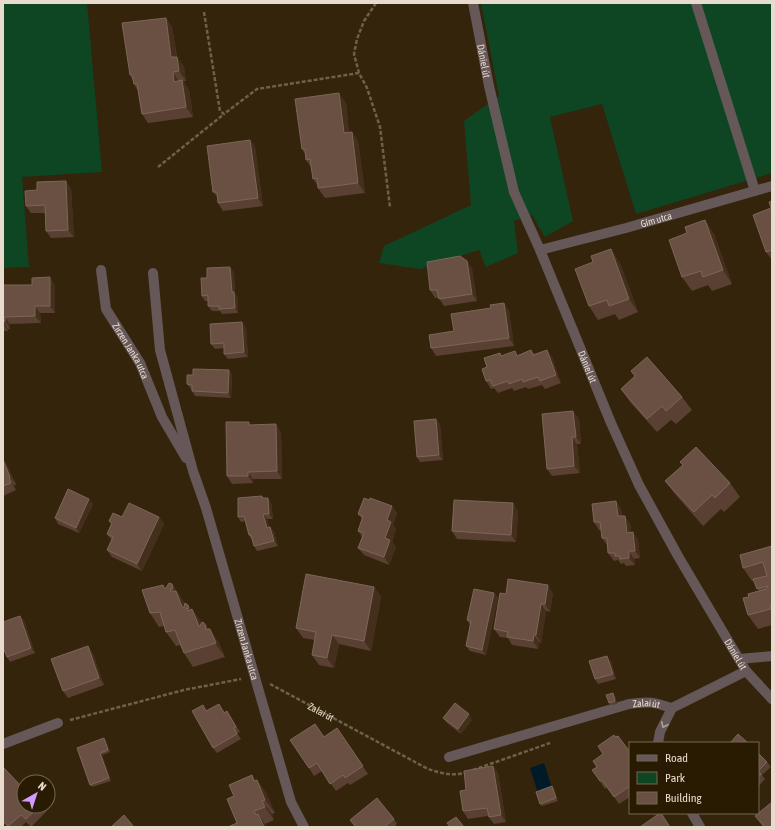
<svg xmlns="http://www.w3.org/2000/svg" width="775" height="830" viewBox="0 0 775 830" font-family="'Asap Condensed',sans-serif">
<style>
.green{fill:#0e4523}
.water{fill:#011a2a}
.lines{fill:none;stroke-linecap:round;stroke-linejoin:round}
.path{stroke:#6e604a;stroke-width:2.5;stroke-dasharray:4 2;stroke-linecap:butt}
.minor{stroke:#665758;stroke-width:10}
.wall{fill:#5a4033}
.shaded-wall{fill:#442e1c}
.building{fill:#695043;stroke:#7c6659}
.oneway{stroke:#aca098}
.labels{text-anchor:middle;stroke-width:3;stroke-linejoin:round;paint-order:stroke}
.street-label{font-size:10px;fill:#e6dbcd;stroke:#291a02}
</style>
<rect width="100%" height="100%" fill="#34240b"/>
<!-- green -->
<g class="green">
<path d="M 3,3 L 87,3 L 102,172 L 22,177 L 29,267 L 3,268 Z"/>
<path d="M 481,3 L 772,3 L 772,173 L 636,214 L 602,104 L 550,117 L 573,221 L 545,237 L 532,215 L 514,221 L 518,253 L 486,267 L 479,250 L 420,269 L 379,263 L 384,246 L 471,205 L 464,121 L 499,96 Z"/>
</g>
<!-- water -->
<path class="water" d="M 544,763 L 552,788 L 538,793 L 530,768 Z"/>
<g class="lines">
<!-- path -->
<g class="path">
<path d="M 376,3 L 364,21 L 357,39 L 354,54 L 359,73 L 367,88 L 380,127 L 390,207"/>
<path d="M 204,12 L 220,111 L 224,114 L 257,89 L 359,73"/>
<path d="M 158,167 L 224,114"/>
<path id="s1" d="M 270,684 L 428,769 C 441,773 453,777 467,772"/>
<path d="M 70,720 L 184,690 L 241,679"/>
<path d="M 473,770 L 550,743"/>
</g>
<!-- minor -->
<g class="minor">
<path id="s2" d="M 473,3 L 489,86 L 514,192 L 540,250 L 611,423 L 639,485 L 678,556 L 746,671 L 772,699"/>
<path d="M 696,3 L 755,191"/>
<path id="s3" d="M 540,250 L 626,228 L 772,186"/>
<path id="s4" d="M 101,270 L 106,309 L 140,363 L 162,417 L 186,458"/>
<path id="s5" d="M 153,273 L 160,350 L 193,471 L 206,508 L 291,802 L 304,827"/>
<path d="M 739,659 L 772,656"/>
<path d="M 658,743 L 660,732 L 672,708"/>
<path d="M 3,744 L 58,723"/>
<path id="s6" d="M 449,757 L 629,704 C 649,701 653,702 672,708 L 746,671"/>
<path d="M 692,813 L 700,827"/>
</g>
</g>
<!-- wall -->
<g class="wall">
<path d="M 166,18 L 172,27 L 177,57 L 184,67 L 186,81 L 183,81 L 189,90 L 193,117 L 148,123 L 142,114 L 138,91 L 134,84 L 133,80 L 130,75 Z"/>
<path d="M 346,103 L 349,132 L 352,132 L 358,141 L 365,193 L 325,198 L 318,188 L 318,186 L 313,179 L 311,167 L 306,160 L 305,154 L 302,149 Z"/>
<path d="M 250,140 L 255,147 L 263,206 L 223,211 L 218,203 L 218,198 L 213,192 Z"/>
<path d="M 71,188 L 74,237 L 51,238 L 46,231 L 45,213 L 31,213 L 26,206 Z"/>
<path d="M 772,201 L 772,260 L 766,252 Z"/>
<path d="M 705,220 L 714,234 L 732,284 L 712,291 L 708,285 L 692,291 L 682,277 L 687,233 Z"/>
<path d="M 467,261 L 472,269 L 477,301 L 444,306 L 439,298 L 435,298 L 430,290 Z"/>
<path d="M 620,263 L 638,312 L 619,320 L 615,314 L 598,320 L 589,306 Z"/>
<path d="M 234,272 L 235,294 L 238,297 L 238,313 L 222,314 L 220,311 L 212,311 L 208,306 L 208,301 L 205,301 L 202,296 L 207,278 Z"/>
<path d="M 3,285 L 55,285 L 55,313 L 40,313 L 41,323 L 10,324 L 10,329 L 8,329 L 8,331 L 3,331 Z"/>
<path d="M 504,303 L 509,311 L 514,346 L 436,356 L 431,348 L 491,308 Z"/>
<path d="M 246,327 L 248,357 L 228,359 L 224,354 L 224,348 L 215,349 L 211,344 Z"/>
<path d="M 531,350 L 534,354 L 552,357 L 561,383 L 545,389 L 542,385 L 528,389 L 526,387 L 514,391 L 512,388 L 498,393 L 494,388 L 491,389 L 486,381 L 502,356 L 518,355 Z"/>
<path d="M 229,370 L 232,375 L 231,398 L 195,396 L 192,391 L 192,390 L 191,389 L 187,384 L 193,375 Z"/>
<path d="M 631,371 L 682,397 L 692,410 L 676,424 L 671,420 L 657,432 L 630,402 L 621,389 L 635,377 Z"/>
<path d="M 573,411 L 579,419 L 581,444 L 577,444 L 580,473 L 552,476 L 547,469 Z"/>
<path d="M 440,424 L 443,460 L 420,462 L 417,457 Z"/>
<path d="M 250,425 L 281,432 L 282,479 L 253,479 L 253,483 L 232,484 L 227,476 Z"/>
<path d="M 3,458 L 6,463 L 16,484 L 14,486 L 16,490 L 3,496 Z"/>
<path d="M 680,462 L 730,483 L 740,497 L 724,512 L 721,509 L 703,526 L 675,494 L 665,481 L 683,465 Z"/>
<path d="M 262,496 L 263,498 L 268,498 L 271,503 L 273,519 L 267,519 L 269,527 L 270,527 L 274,532 L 278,546 L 257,551 L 254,546 L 252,540 L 249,535 L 245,521 L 241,522 L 238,517 Z"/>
<path d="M 369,500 L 392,506 L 397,513 L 393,525 L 396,529 L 392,542 L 396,547 L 389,565 L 364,555 L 358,548 L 362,537 L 358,531 L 362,519 L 358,514 Z"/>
<path d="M 616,501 L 621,509 L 622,516 L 630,523 L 631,532 L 638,539 L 640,558 L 634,559 L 635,565 L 626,566 L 624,563 L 621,564 L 618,560 L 614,561 L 608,553 L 607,545 L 602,538 L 601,530 L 599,530 L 594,522 Z"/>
<path d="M 93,504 L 79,533 L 58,524 L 55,518 Z"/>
<path d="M 518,511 L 516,542 L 457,539 L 452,531 Z"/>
<path d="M 122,517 L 159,517 L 164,524 L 142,571 L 112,557 L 107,550 L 112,541 L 107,534 L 111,524 L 109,521 Z"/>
<path d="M 772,546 L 772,625 L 758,629 L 748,615 L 749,597 L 759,591 L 754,581 L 752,581 L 743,568 Z"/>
<path d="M 172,584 L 185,604 L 191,610 L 202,623 L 209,629 L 219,643 L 225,657 L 193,667 L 184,653 L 180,645 L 176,646 L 166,632 L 164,626 L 159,627 L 150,613 L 166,588 Z"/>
<path d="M 374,587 L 381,597 L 371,651 L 339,644 L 334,668 L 319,665 L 312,655 L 315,640 L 303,638 L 296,628 Z"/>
<path d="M 494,593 L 498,598 L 486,655 L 470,651 L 466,646 L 470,625 L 467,620 Z"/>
<path d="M 553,593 L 550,612 L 546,611 L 541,643 L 539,642 L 538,649 L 512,645 L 508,638 L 500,637 L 494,629 L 506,594 Z"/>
<path d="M 20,616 L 24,621 L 35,653 L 10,662 L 7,657 Z"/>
<path d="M 88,646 L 93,654 L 104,685 L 68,698 L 63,691 Z"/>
<path d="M 611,661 L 616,679 L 598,684 L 595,679 Z"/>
<path d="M 615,696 L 617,704 L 611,705 L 609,703 Z"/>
<path d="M 219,704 L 225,713 L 230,716 L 240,732 L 237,733 L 241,739 L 217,753 L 213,748 L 207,710 Z"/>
<path d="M 443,718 L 472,720 L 461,734 L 447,723 Z"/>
<path d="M 337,728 L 368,774 L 350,785 L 348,783 L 336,791 L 322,771 L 314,776 L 309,768 L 324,737 Z"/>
<path d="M 106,741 L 110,752 L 102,755 L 111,781 L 92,787 L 90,785 L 77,748 Z"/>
<path d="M 630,752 L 630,797 L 619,804 L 607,787 L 605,789 L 592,770 Z"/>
<path d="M 758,753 L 767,762 L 771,767 L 762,775 L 765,779 L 759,786 L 758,785 Z"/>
<path d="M 493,766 L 498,773 L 506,822 L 494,824 L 488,816 L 468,819 L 463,811 L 466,790 Z"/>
<path d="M 3,767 L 24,806 L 43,806 L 47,811 L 31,827 L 26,822 L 21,827 L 7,827 L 3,823 Z"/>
<path d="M 252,775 L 255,780 L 257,780 L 266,793 L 275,813 L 272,814 L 274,820 L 265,824 L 267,827 L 228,827 L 237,823 L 234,796 Z"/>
<path d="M 552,786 L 554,789 L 558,801 L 542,806 L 540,804 Z"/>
<path d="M 755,816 L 772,827 L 763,827 Z"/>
<path d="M 394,819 L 397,824 L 394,827 L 355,827 L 350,820 Z"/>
</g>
<!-- shaded-wall -->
<g class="shaded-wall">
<path d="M 166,18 L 172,27 L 178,67 L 171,57 Z"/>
<path d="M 177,57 L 184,67 L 186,81 L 179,71 Z"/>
<path d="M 173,72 L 179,82 L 174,82 Z"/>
<path d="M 182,80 L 189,90 L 193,117 L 186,107 Z"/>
<path d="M 339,93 L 346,103 L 350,142 L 344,133 Z"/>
<path d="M 352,132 L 358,141 L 365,193 L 358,183 Z"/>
<path d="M 250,140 L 255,147 L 263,206 L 258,198 Z"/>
<path d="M 66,181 L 71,188 L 74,237 L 68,230 Z"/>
<path d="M 705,220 L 714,234 L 732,284 L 723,270 Z"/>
<path d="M 611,249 L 620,263 L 638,312 L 629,299 Z"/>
<path d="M 467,261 L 472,269 L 477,301 L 472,294 Z"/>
<path d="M 230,267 L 234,272 L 235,294 L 238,297 L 238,313 L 235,308 L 232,292 Z"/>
<path d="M 50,277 L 55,285 L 55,313 L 50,306 Z"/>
<path d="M 504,303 L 509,311 L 514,346 L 509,338 Z"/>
<path d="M 35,306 L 40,313 L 41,323 L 35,316 Z"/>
<path d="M 5,317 L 10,324 L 10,329 L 5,321 Z"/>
<path d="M 3,321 L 8,329 L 8,331 L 3,324 Z"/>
<path d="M 242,322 L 246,327 L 248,357 L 244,352 Z"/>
<path d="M 547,350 L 552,357 L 561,383 L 556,375 Z"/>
<path d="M 229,370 L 232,375 L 231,398 L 228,393 Z"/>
<path d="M 573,411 L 579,419 L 581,444 L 576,437 Z"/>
<path d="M 436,419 L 440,424 L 443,460 L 439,455 Z"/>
<path d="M 276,424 L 281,432 L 282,479 L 277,471 Z"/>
<path d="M 572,437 L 577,444 L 580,473 L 574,466 Z"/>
<path d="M 3,458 L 6,463 L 16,484 L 10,477 L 3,460 Z"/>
<path d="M 248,472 L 253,479 L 253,483 L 248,476 Z"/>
<path d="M 9,478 L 14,486 L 16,490 L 11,483 Z"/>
<path d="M 268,498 L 271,503 L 273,519 L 269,514 Z"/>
<path d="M 89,499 L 93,504 L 79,533 L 76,528 Z"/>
<path d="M 616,501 L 621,509 L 623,524 L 618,516 Z"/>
<path d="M 513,503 L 518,511 L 516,542 L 511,535 Z"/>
<path d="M 392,506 L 397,513 L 393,525 L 396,529 L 392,542 L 396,547 L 389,565 L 384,557 L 387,520 Z"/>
<path d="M 263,514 L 267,519 L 270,533 L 267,528 Z"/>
<path d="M 625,516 L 630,523 L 632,540 L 627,533 Z"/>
<path d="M 159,517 L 164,524 L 142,571 L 137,564 Z"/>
<path d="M 270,527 L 274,532 L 278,546 L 274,541 Z"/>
<path d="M 633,532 L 638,539 L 640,558 L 635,551 Z"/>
<path d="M 629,551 L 634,559 L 635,565 L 629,558 Z"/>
<path d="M 172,584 L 185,604 L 191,621 L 182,607 L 176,592 L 173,588 Z"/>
<path d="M 548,585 L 553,593 L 550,612 L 545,604 Z"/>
<path d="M 374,587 L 381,597 L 371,651 L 364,641 Z"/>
<path d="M 494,593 L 498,598 L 486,655 L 482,650 Z"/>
<path d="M 541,604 L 546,611 L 541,643 L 536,635 Z"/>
<path d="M 188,605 L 194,614 L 192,609 L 202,623 L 208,640 L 199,626 L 195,617 L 189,608 Z"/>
<path d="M 20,616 L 24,621 L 35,653 L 31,648 Z"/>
<path d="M 204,623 L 219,643 L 225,657 L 205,629 Z"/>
<path d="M 332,635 L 339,644 L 334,668 L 327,658 Z"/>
<path d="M 534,635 L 539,642 L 538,649 L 533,641 Z"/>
<path d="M 88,646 L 93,654 L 104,685 L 99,678 Z"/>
<path d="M 607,656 L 611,661 L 616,679 L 613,674 Z"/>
<path d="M 613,693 L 615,696 L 617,704 L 615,701 Z"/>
<path d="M 469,714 L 472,720 L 461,734 L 458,729 Z"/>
<path d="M 104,738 L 106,741 L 110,752 L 108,750 Z"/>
<path d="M 100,753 L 102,755 L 111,781 L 109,778 Z"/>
<path d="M 493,766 L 498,773 L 506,822 L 501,815 Z"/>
<path d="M 252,775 L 260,787 L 257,780 L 266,793 L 275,813 L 265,800 L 254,781 Z"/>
<path d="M 552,786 L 554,789 L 558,801 L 556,798 Z"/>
<path d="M 262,801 L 272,814 L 274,820 L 265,807 Z"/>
<path d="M 254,811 L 262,823 L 258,814 L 267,827 L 264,827 L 256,815 Z"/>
</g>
<!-- building -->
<g class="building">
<path d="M 166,18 L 171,57 L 177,57 L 179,71 L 173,72 L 174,82 L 182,80 L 186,107 L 142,114 L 137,84 L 134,84 L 132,75 L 130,75 L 122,23 Z"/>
<path d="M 339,93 L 344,133 L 352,132 L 358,183 L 318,188 L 317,178 L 313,179 L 310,159 L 306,160 L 305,149 L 302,149 L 295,99 Z"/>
<path d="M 250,140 L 258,198 L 218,203 L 217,192 L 213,192 L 207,146 Z"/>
<path d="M 66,181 L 68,230 L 46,231 L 45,205 L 26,206 L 25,191 L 37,190 L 37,182 Z"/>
<path d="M 772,201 L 772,250 L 766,252 L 753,215 L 771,208 L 769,202 Z"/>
<path d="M 705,220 L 723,270 L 703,277 L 701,271 L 682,277 L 669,240 L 687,233 L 685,227 Z"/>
<path d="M 611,249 L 629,299 L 609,306 L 607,300 L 589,306 L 575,269 L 593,262 L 591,256 Z"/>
<path d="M 460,256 L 467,261 L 472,294 L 439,299 L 437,290 L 430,290 L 427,262 Z"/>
<path d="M 230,267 L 232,292 L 234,292 L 235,308 L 219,309 L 219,306 L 208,306 L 208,295 L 202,296 L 201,278 L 207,278 L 207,268 Z"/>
<path d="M 50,277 L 50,306 L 35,306 L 35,316 L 5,317 L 5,321 L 3,321 L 3,324 L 3,285 L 32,285 L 32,278 Z"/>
<path d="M 504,303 L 509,338 L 431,348 L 429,335 L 454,331 L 451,314 L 491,308 L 490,305 Z"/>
<path d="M 242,322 L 244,352 L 224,354 L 224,343 L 211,344 L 210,324 Z"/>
<path d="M 531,350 L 533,355 L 547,350 L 556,375 L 540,381 L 538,377 L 523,382 L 522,379 L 509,384 L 508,381 L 493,386 L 490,380 L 486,381 L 482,369 L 487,367 L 484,358 L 500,353 L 501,356 L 515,351 L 517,356 Z"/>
<path d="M 647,357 L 682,397 L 666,411 L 662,406 L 647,419 L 621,389 L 635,376 L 631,371 Z"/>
<path d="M 193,369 L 229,370 L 228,393 L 192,391 L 192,385 L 187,384 L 187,375 L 193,375 Z"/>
<path d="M 573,411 L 576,437 L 572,437 L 574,466 L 547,469 L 542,414 Z"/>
<path d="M 436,419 L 439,455 L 417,457 L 414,421 Z"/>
<path d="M 226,422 L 249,422 L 249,425 L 276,424 L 277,471 L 248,472 L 248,476 L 227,476 Z"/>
<path d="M 696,447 L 730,483 L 715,498 L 712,495 L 694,512 L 665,481 L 683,465 L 680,462 Z"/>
<path d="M 3,460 L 10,477 L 9,478 L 11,483 L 3,486 Z"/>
<path d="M 68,489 L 89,499 L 76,528 L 55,518 Z"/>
<path d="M 262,496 L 262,498 L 268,498 L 269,514 L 263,514 L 267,528 L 270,527 L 274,541 L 254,546 L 251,535 L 249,535 L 244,516 L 238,517 L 238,498 Z"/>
<path d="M 364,498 L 369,500 L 370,498 L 392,506 L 387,520 L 391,522 L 385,538 L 390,540 L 384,557 L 358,548 L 364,533 L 358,531 L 363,516 L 358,514 Z"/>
<path d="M 454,500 L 513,503 L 511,535 L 452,531 Z"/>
<path d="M 616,501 L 618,516 L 625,516 L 627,533 L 633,532 L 635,551 L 629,551 L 629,558 L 620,559 L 620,556 L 615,556 L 615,553 L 608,553 L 607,538 L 602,538 L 600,522 L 594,522 L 592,504 Z"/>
<path d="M 129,503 L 159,517 L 137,564 L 107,550 L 113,537 L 107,534 L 112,523 L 109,521 L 113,513 L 122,517 Z"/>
<path d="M 772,546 L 772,604 L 770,605 L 771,609 L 748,615 L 743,598 L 749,597 L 748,594 L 766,589 L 768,586 L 757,589 L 753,579 L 767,576 L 763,562 L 743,568 L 740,555 Z"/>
<path d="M 306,574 L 374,587 L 364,641 L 332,635 L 327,658 L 312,655 L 316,632 L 296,628 Z"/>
<path d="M 508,579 L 548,585 L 545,604 L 541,604 L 536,635 L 534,635 L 533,641 L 507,637 L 508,632 L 494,629 L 500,593 L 506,594 Z"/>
<path d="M 169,583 L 172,584 L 173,588 L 170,590 L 172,592 L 176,591 L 182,607 L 184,607 L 185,603 L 188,605 L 189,608 L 186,609 L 188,611 L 192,609 L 199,626 L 200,626 L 202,622 L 204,623 L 206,626 L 205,629 L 210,629 L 216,643 L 184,653 L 175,630 L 166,632 L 160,612 L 150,613 L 142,590 L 163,585 L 164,588 L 166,588 Z"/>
<path d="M 474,589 L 494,593 L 482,650 L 466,646 L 471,621 L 467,620 Z"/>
<path d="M 20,616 L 31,648 L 7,657 L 3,647 L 3,622 Z"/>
<path d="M 88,646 L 99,678 L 63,691 L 51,659 Z"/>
<path d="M 607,656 L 613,674 L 595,679 L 589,661 Z"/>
<path d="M 613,693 L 615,701 L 609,703 L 606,695 Z"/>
<path d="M 455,703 L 469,714 L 458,729 L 443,718 Z"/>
<path d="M 219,704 L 224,713 L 227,711 L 236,727 L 234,728 L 237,734 L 213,748 L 192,711 L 203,705 L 206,711 Z"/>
<path d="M 315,724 L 324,737 L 337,728 L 363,766 L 345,778 L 343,775 L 330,784 L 317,763 L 309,768 L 290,740 Z"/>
<path d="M 738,734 L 748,743 L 730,743 Z"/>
<path d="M 614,735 L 615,737 L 618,736 L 630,752 L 630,786 L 614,797 L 602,780 L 600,781 L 592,770 L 597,767 L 593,761 L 603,754 L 598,746 Z"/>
<path d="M 104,738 L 108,750 L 100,753 L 109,778 L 90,785 L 77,748 Z"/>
<path d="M 758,753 L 767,762 L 758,771 L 761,774 L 758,778 Z"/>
<path d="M 493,766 L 501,815 L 489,817 L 487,808 L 463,811 L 460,791 L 466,790 L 464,771 Z"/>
<path d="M 3,767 L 22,787 L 24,785 L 24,806 L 40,806 L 26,819 L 21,815 L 8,826 L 3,821 Z"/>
<path d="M 252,775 L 254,781 L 257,780 L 265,800 L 262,801 L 265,807 L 254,811 L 256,815 L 258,814 L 264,827 L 228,827 L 237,823 L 227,799 L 234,796 L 229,785 Z"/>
<path d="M 552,786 L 556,798 L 540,804 L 536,792 Z"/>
<path d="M 377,798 L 394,819 L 384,827 L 356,827 L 350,820 Z"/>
<path d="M 772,802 L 772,827 L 765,827 L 755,816 Z"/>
<path d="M 660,813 L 661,813 L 670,827 L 640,827 Z"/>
<path d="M 124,815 L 134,827 L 111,827 Z"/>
<path d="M 456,817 L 464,827 L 450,827 L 447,823 Z"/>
</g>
<!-- one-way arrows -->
<defs><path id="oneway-chevron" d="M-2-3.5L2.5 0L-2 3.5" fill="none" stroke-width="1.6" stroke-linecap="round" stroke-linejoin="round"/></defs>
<use class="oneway" href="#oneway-chevron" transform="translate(664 725) rotate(115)"/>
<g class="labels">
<!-- street labels -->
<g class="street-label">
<text dy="4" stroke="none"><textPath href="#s2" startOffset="59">Dániel út</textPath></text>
<text dy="4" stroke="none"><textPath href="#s3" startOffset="120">Gím utca</textPath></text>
<text dy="4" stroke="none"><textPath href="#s4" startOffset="88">Zirzen Janka utca</textPath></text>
<text dy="4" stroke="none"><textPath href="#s2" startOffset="383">Dániel út</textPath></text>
<text dy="4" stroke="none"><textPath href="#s5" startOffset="389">Zirzen Janka utca</textPath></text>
<text dy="4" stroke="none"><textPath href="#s2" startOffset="707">Dániel út</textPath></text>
<text dy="4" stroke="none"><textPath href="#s6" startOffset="205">Zalai út</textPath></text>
<text dy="4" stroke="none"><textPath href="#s1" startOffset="58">Zalai út</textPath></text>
</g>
</g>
<!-- border -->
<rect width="775" height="830" fill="none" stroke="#e6dbcd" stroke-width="8"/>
<!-- legend -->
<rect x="629" y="742" width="130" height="72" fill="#291a02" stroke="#756753"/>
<rect x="637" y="755" width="20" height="6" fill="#665758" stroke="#756753"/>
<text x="665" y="762" font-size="12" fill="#e6dbcd">Road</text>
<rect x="637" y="772" width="20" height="12" fill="#0e4523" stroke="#756753"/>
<text x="665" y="782" font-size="12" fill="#e6dbcd">Park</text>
<rect x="637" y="792" width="20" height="12" fill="#695043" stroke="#756753"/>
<text x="665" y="802" font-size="12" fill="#e6dbcd">Building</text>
<!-- north arrow -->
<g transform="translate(36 794) rotate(39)"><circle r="19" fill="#291a02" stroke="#756753"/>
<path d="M0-3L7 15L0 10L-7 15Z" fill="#d09dff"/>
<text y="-6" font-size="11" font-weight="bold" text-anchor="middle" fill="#e6dbcd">N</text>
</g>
</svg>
